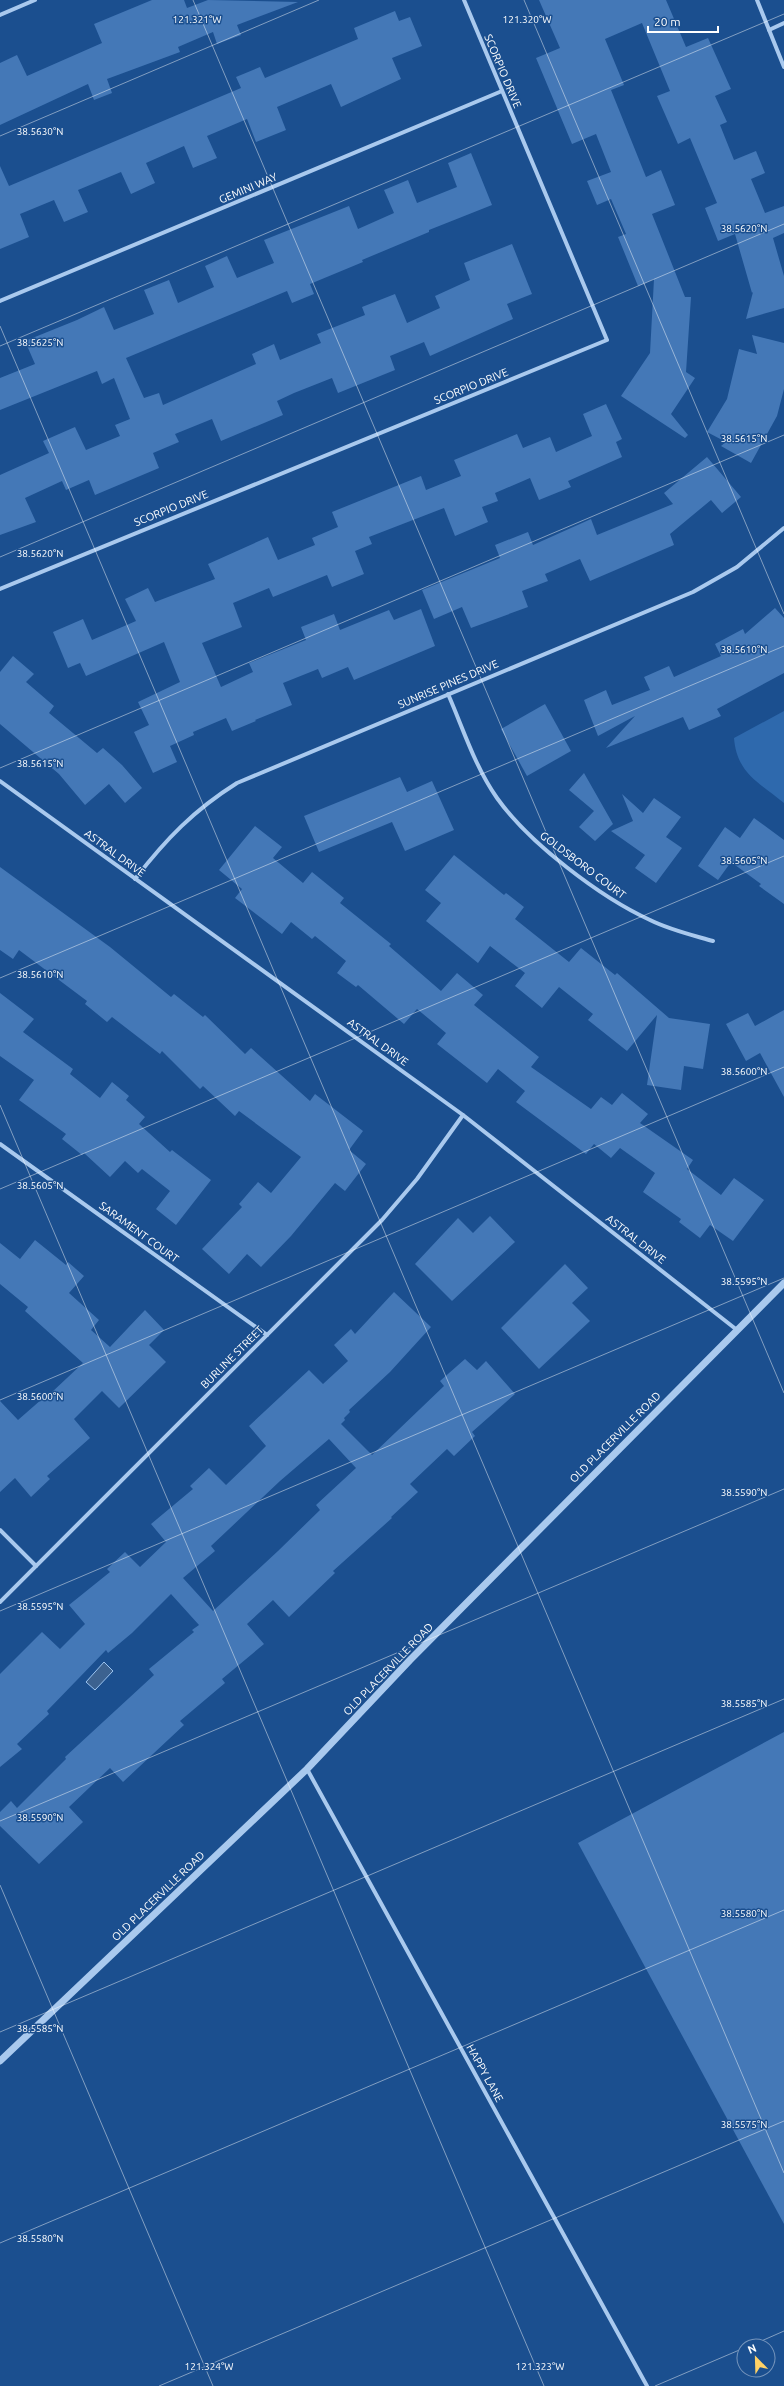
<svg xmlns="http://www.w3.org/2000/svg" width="784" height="2386" viewBox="0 0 784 2386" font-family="Ubuntu,sans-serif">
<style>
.green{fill:#2e69ad}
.water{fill:#3c6290;stroke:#9cc4f0}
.building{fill:#4478b7;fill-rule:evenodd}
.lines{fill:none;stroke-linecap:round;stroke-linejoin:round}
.minor{stroke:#a9c9ee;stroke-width:4}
.tertiary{stroke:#a9c9ee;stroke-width:7}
.ticks{fill:none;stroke:#fff;stroke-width:1;stroke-opacity:0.45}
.labels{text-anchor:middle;stroke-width:3;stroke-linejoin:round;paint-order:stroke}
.street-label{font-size:11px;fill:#fff;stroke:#1b4f8f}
.ticks-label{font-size:10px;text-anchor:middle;fill:#fff;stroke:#1b4f8f;stroke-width:3;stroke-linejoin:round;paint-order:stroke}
</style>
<rect width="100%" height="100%" fill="#1b4f8f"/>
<!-- green -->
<path class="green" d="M 784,711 L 784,803 C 759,782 737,774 734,738 Z"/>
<!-- water -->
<path class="water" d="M 104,1662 L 113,1671 L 95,1690 L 86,1682 Z"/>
<!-- building -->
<g class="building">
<path d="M 152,0 L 184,0 L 187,8 L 208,0 L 298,2 L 237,25 L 241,35 L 217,44 L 213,32 L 178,47 L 180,52 L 107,79 L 112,93 L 94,100 L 88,84 L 0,125 L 0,63 L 17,55 L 27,76 L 102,43 L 94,24 Z"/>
<path d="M 539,0 L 666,0 L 686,47 L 708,38 L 731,89 L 715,96 L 727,122 L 720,125 L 734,160 L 756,151 L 765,173 L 751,179 L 765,213 L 784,206 L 784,233 L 773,238 L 784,276 L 784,308 L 746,319 L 753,292 L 752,293 L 735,234 L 718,241 L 705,208 L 717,203 L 690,138 L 678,144 L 657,96 L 670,91 L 642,23 L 605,39 L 624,85 L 611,90 L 646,177 L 661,170 L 675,205 L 652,214 L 685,297 L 691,297 L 686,372 L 695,378 L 671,414 L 688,435 L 685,438 L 621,396 L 650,353 L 654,279 L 638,286 L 618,237 L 626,234 L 611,199 L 597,205 L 587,181 L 611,172 L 596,134 L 572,144 L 536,58 L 560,48 Z"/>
<path d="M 395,11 L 399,21 L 410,17 L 422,46 L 392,58 L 401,79 L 341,107 L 331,84 L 277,107 L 286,130 L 256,142 L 247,119 L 207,136 L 217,158 L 193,168 L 184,146 L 146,163 L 155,183 L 131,194 L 121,172 L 78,190 L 88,212 L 64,222 L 54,200 L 20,214 L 29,237 L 0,249 L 0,166 L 9,186 L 241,88 L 236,77 L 260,67 L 265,78 L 358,39 L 354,28 Z"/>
<path d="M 471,153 L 492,205 L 429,230 L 429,232 L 362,260 L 363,262 L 310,284 L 314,294 L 292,303 L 287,291 L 126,358 L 144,398 L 159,393 L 163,405 L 256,364 L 252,354 L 274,344 L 280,360 L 321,343 L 317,334 L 365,315 L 362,307 L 395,294 L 407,323 L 440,308 L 435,296 L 470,280 L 464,263 L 512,244 L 532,294 L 507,304 L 513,319 L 430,356 L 424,342 L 390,356 L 395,370 L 338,393 L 332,378 L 294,393 L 277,401 L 283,415 L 221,441 L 212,419 L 175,434 L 179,442 L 153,453 L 159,468 L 95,495 L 89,480 L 66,490 L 62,481 L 25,498 L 36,522 L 0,535 L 0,475 L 49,453 L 43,441 L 75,427 L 86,450 L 120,436 L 115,425 L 130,419 L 114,378 L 102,384 L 97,371 L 0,410 L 0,378 L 35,364 L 25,341 L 77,320 L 104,307 L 114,330 L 154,314 L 144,290 L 169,280 L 178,303 L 214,287 L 205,266 L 227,256 L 237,278 L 274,263 L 264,240 L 349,206 L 358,229 L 394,213 L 384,190 L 408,180 L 417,203 L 457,187 L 448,163 Z"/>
<path d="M 752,335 L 784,343 L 784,389 L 777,416 L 751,463 L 721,446 L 726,442 L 707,432 L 727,399 L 739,349 L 757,354 Z"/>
<path d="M 606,404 L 622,439 L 616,442 L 622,457 L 568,481 L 571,487 L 539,500 L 530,478 L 495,493 L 498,501 L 482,507 L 488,522 L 455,536 L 444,508 L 369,537 L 372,544 L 355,551 L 364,574 L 332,587 L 327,575 L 273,597 L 269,588 L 233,603 L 242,627 L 202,643 L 221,687 L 253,672 L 249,663 L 306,640 L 301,627 L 334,614 L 340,630 L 389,610 L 394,620 L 421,609 L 435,646 L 354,680 L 348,667 L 322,678 L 318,669 L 283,683 L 292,705 L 255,720 L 256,721 L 232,731 L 226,718 L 193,732 L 194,735 L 170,746 L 177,762 L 153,773 L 134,732 L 149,725 L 138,702 L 180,682 L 164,642 L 86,676 L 80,663 L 68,668 L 53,632 L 83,619 L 92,640 L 136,621 L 125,599 L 148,588 L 155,602 L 215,579 L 208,564 L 268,537 L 278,560 L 315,545 L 312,538 L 338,527 L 332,512 L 421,476 L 426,490 L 461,476 L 454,460 L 517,434 L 523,448 L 550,437 L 556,452 L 592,436 L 583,414 Z"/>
<path d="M 707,457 L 741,497 L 722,513 L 711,500 L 670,534 L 674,545 L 590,581 L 580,559 L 545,574 L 548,581 L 522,591 L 528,607 L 471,628 L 462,607 L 434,619 L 422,590 L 500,558 L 495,545 L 528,532 L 533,545 L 591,519 L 597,535 L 673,504 L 664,493 Z"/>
<path d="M 775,608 L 784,618 L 784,673 L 717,709 L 721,716 L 689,730 L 683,717 L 606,748 L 635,716 L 598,736 L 584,700 L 606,690 L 612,705 L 650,690 L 644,677 L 669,666 L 674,677 L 721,656 L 715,644 L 743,629 L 745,634 Z"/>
<path d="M 13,656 L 34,674 L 26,682 L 54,706 L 49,713 L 97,753 L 103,748 L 122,765 L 142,788 L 125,803 L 109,784 L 85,805 L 59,774 L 0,724 L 0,672 Z"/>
<path d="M 545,704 L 571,751 L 527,776 L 501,729 Z"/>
<path d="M 584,773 L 613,824 L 595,841 L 579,827 L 594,811 L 569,790 Z"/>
<path d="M 400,777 L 407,792 L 432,781 L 454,830 L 405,851 L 392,822 L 319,852 L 304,816 Z"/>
<path d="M 622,794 L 643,813 L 654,798 L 681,817 L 666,837 L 682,848 L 656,883 L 635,868 L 645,855 L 611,831 L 633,821 Z"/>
<path d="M 754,818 L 784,840 L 784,904 L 759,886 L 761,884 L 731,862 L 718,880 L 698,866 L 725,827 L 740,838 Z"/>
<path d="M 255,826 L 282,847 L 273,858 L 303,883 L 312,872 L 344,898 L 340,903 L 391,944 L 389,946 L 441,991 L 457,973 L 483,995 L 474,1005 L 539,1057 L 531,1067 L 591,1109 L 601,1097 L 612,1105 L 622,1093 L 648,1114 L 640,1123 L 693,1160 L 687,1169 L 721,1195 L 734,1178 L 764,1200 L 733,1241 L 710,1225 L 700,1238 L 679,1222 L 681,1219 L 643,1192 L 655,1173 L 620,1148 L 611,1158 L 594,1144 L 586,1154 L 516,1102 L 525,1091 L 498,1069 L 487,1083 L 437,1044 L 446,1033 L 417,1009 L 404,1024 L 358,985 L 356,987 L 337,973 L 346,961 L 315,936 L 312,939 L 291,922 L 282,934 L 235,898 L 242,889 L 219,870 Z"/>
<path d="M 454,855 L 504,895 L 506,893 L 524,907 L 515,919 L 569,962 L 581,948 L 615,975 L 617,973 L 669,1018 L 710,1024 L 703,1069 L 684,1066 L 681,1090 L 647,1085 L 657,1015 L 627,1051 L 588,1020 L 593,1014 L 559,987 L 542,1008 L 515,986 L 525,973 L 490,946 L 478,963 L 426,921 L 441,903 L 425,890 Z"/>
<path d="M 0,867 L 110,947 L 171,997 L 174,994 L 203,1017 L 205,1015 L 245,1054 L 251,1048 L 310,1101 L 315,1094 L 363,1131 L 349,1150 L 366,1164 L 345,1191 L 335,1183 L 291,1236 L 261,1267 L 247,1254 L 229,1274 L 202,1249 L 242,1207 L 239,1204 L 258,1182 L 271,1193 L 301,1157 L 239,1111 L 235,1116 L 203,1086 L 200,1089 L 162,1051 L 160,1054 L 112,1017 L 107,1022 L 85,1004 L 87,1001 L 19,950 L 13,959 L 0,950 Z"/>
<path d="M 0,993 L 34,1019 L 23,1032 L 73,1069 L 70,1074 L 100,1098 L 112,1082 L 129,1096 L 126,1100 L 145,1117 L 139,1124 L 170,1152 L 172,1150 L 211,1180 L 176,1225 L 156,1209 L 170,1191 L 142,1169 L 138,1173 L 125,1161 L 110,1177 L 84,1153 L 82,1155 L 62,1139 L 66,1134 L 19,1100 L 34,1080 L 0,1056 Z"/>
<path d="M 784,1010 L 784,1097 L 760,1053 L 746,1061 L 726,1024 L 748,1013 L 755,1026 Z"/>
<path d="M 490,1216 L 515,1242 L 452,1301 L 415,1264 L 458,1218 L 473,1233 Z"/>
<path d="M 35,1240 L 66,1265 L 68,1262 L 84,1276 L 69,1293 L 99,1320 L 91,1330 L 110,1347 L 145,1310 L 164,1330 L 149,1345 L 166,1362 L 119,1408 L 102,1391 L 74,1419 L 90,1438 L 47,1476 L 50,1479 L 31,1497 L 15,1478 L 0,1492 L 0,1401 L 18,1420 L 50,1392 L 51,1393 L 83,1363 L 25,1311 L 28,1307 L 0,1284 L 0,1243 L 20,1259 Z"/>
<path d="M 565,1264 L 588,1288 L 572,1303 L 590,1321 L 539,1369 L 501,1328 Z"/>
<path d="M 394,1292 L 431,1327 L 390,1372 L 349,1410 L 350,1412 L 344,1418 L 345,1420 L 341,1424 L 372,1455 L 444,1386 L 440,1381 L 465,1359 L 477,1370 L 486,1361 L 515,1394 L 472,1432 L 475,1436 L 454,1456 L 447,1449 L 410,1484 L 418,1492 L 391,1517 L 392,1518 L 333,1571 L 335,1573 L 289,1617 L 273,1600 L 247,1624 L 264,1644 L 222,1679 L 225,1683 L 180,1721 L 184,1725 L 123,1782 L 110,1768 L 69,1807 L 83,1822 L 39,1864 L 0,1826 L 0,1812 L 11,1801 L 17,1808 L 66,1759 L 65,1757 L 154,1675 L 149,1669 L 194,1632 L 192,1630 L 199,1625 L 171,1594 L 132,1633 L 108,1653 L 106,1650 L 47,1711 L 49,1714 L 17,1744 L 22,1749 L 0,1767 L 0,1674 L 42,1632 L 60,1649 L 85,1624 L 69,1605 L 110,1572 L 107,1569 L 125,1552 L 140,1567 L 166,1542 L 151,1524 L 193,1489 L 190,1486 L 209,1468 L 226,1485 L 250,1462 L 266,1446 L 249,1426 L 309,1370 L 323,1384 L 348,1361 L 334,1345 L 351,1329 L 355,1334 ZM 329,1439 L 356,1468 L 316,1505 L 320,1510 L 278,1551 L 213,1611 L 183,1578 L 215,1551 L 211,1546 L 280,1481 Z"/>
<path d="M 784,1732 L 784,2224 L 578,1843 Z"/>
</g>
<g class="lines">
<!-- minor -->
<g class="minor">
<path d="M 757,0 L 784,67"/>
<path d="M 0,15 L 35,0"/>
<path d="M 769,30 L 784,23"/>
<path d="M 0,301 L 502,91"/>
<path d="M 0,589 L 607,340 L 464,0"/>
<path d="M 448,694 C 463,728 475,767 497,798 C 529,843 600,897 650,920 C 670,930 692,935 713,941"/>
<path d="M 0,781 L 463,1115 L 737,1330"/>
<path d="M 135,879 C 166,839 194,810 237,783 L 693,592 L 737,567 L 784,528"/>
<path d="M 0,1144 L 267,1335"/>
<path d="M 0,1530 L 36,1566"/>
<path d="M 0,1602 L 382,1220 L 417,1179 L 463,1115"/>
<path d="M 307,1769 L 647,2386"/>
</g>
<!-- tertiary -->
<path class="tertiary" d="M 0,2061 L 307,1769 L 410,1660 L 784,1283"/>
</g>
<!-- ticks -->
<path class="ticks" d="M 193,0 L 784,1393M 524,0 L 784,614M 0,136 L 319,0M 0,326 L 784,2173M 0,346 L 784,14M 0,557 L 784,224M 0,768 L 784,435M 0,978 L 784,646M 0,1105 L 544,2386M 0,1189 L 784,856M 0,1400 L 784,1067M 0,1611 L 784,1278M 0,1821 L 784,1489M 0,1885 L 213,2386M 0,2032 L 784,1699M 0,2243 L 784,1910M 750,2346 L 784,2331M 159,2386 L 784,2121M 655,2386 L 744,2348"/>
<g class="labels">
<!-- street labels -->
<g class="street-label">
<text transform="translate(503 71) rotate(67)" y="4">SCORPIO DRIVE</text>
<text transform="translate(248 188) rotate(-23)" y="4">GEMINI WAY</text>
<text transform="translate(471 386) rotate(-22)" y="4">SCORPIO DRIVE</text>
<text transform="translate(171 508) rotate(-22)" y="4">SCORPIO DRIVE</text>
<text transform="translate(448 684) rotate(-23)" y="4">SUNRISE PINES DRIVE</text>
<text transform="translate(115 853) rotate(36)" y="4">ASTRAL DRIVE</text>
<text transform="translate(583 865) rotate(37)" y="4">GOLDSBORO COURT</text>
<text transform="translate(378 1042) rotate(36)" y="4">ASTRAL DRIVE</text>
<text transform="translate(139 1232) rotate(36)" y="4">SARAMENT COURT</text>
<text transform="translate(636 1239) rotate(38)" y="4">ASTRAL DRIVE</text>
<text transform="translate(232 1357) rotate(-45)" y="4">BURLINE STREET</text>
<text transform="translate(615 1437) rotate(-45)" y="4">OLD PLACERVILLE ROAD</text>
<text transform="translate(388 1669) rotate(-46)" y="4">OLD PLACERVILLE ROAD</text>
<text transform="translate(158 1896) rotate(-44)" y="4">OLD PLACERVILLE ROAD</text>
<text transform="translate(485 2073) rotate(61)" y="4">HAPPY LANE</text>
</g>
</g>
<g class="ticks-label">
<text x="197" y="23">121.321°W</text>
<text x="527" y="23">121.320°W</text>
<text x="40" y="135">38.5630°N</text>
<text x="744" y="232">38.5620°N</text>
<text x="40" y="346">38.5625°N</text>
<text x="744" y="442">38.5615°N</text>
<text x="40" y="557">38.5620°N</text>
<text x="744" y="653">38.5610°N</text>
<text x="40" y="767">38.5615°N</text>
<text x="744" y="864">38.5605°N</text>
<text x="40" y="978">38.5610°N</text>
<text x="744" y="1075">38.5600°N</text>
<text x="40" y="1189">38.5605°N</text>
<text x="744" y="1285">38.5595°N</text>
<text x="40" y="1400">38.5600°N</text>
<text x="744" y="1496">38.5590°N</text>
<text x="40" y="1610">38.5595°N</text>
<text x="744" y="1707">38.5585°N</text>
<text x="40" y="1821">38.5590°N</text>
<text x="744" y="1917">38.5580°N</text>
<text x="40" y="2032">38.5585°N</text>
<text x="744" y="2128">38.5575°N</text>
<text x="40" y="2242">38.5580°N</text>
<text x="209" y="2370">121.324°W</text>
<text x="540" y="2370">121.323°W</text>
</g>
<!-- north arrow -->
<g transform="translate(756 2358) rotate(337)"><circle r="19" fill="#1b4f8f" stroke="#7695bc"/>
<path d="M0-3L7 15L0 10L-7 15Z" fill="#ffd166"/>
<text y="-6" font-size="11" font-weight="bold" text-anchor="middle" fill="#ffffff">N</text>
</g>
<!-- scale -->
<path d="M648 26v6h70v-6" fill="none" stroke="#ffffff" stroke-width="2"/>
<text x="654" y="26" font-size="12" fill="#ffffff" stroke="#1b4f8f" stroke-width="3" paint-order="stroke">20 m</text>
</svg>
